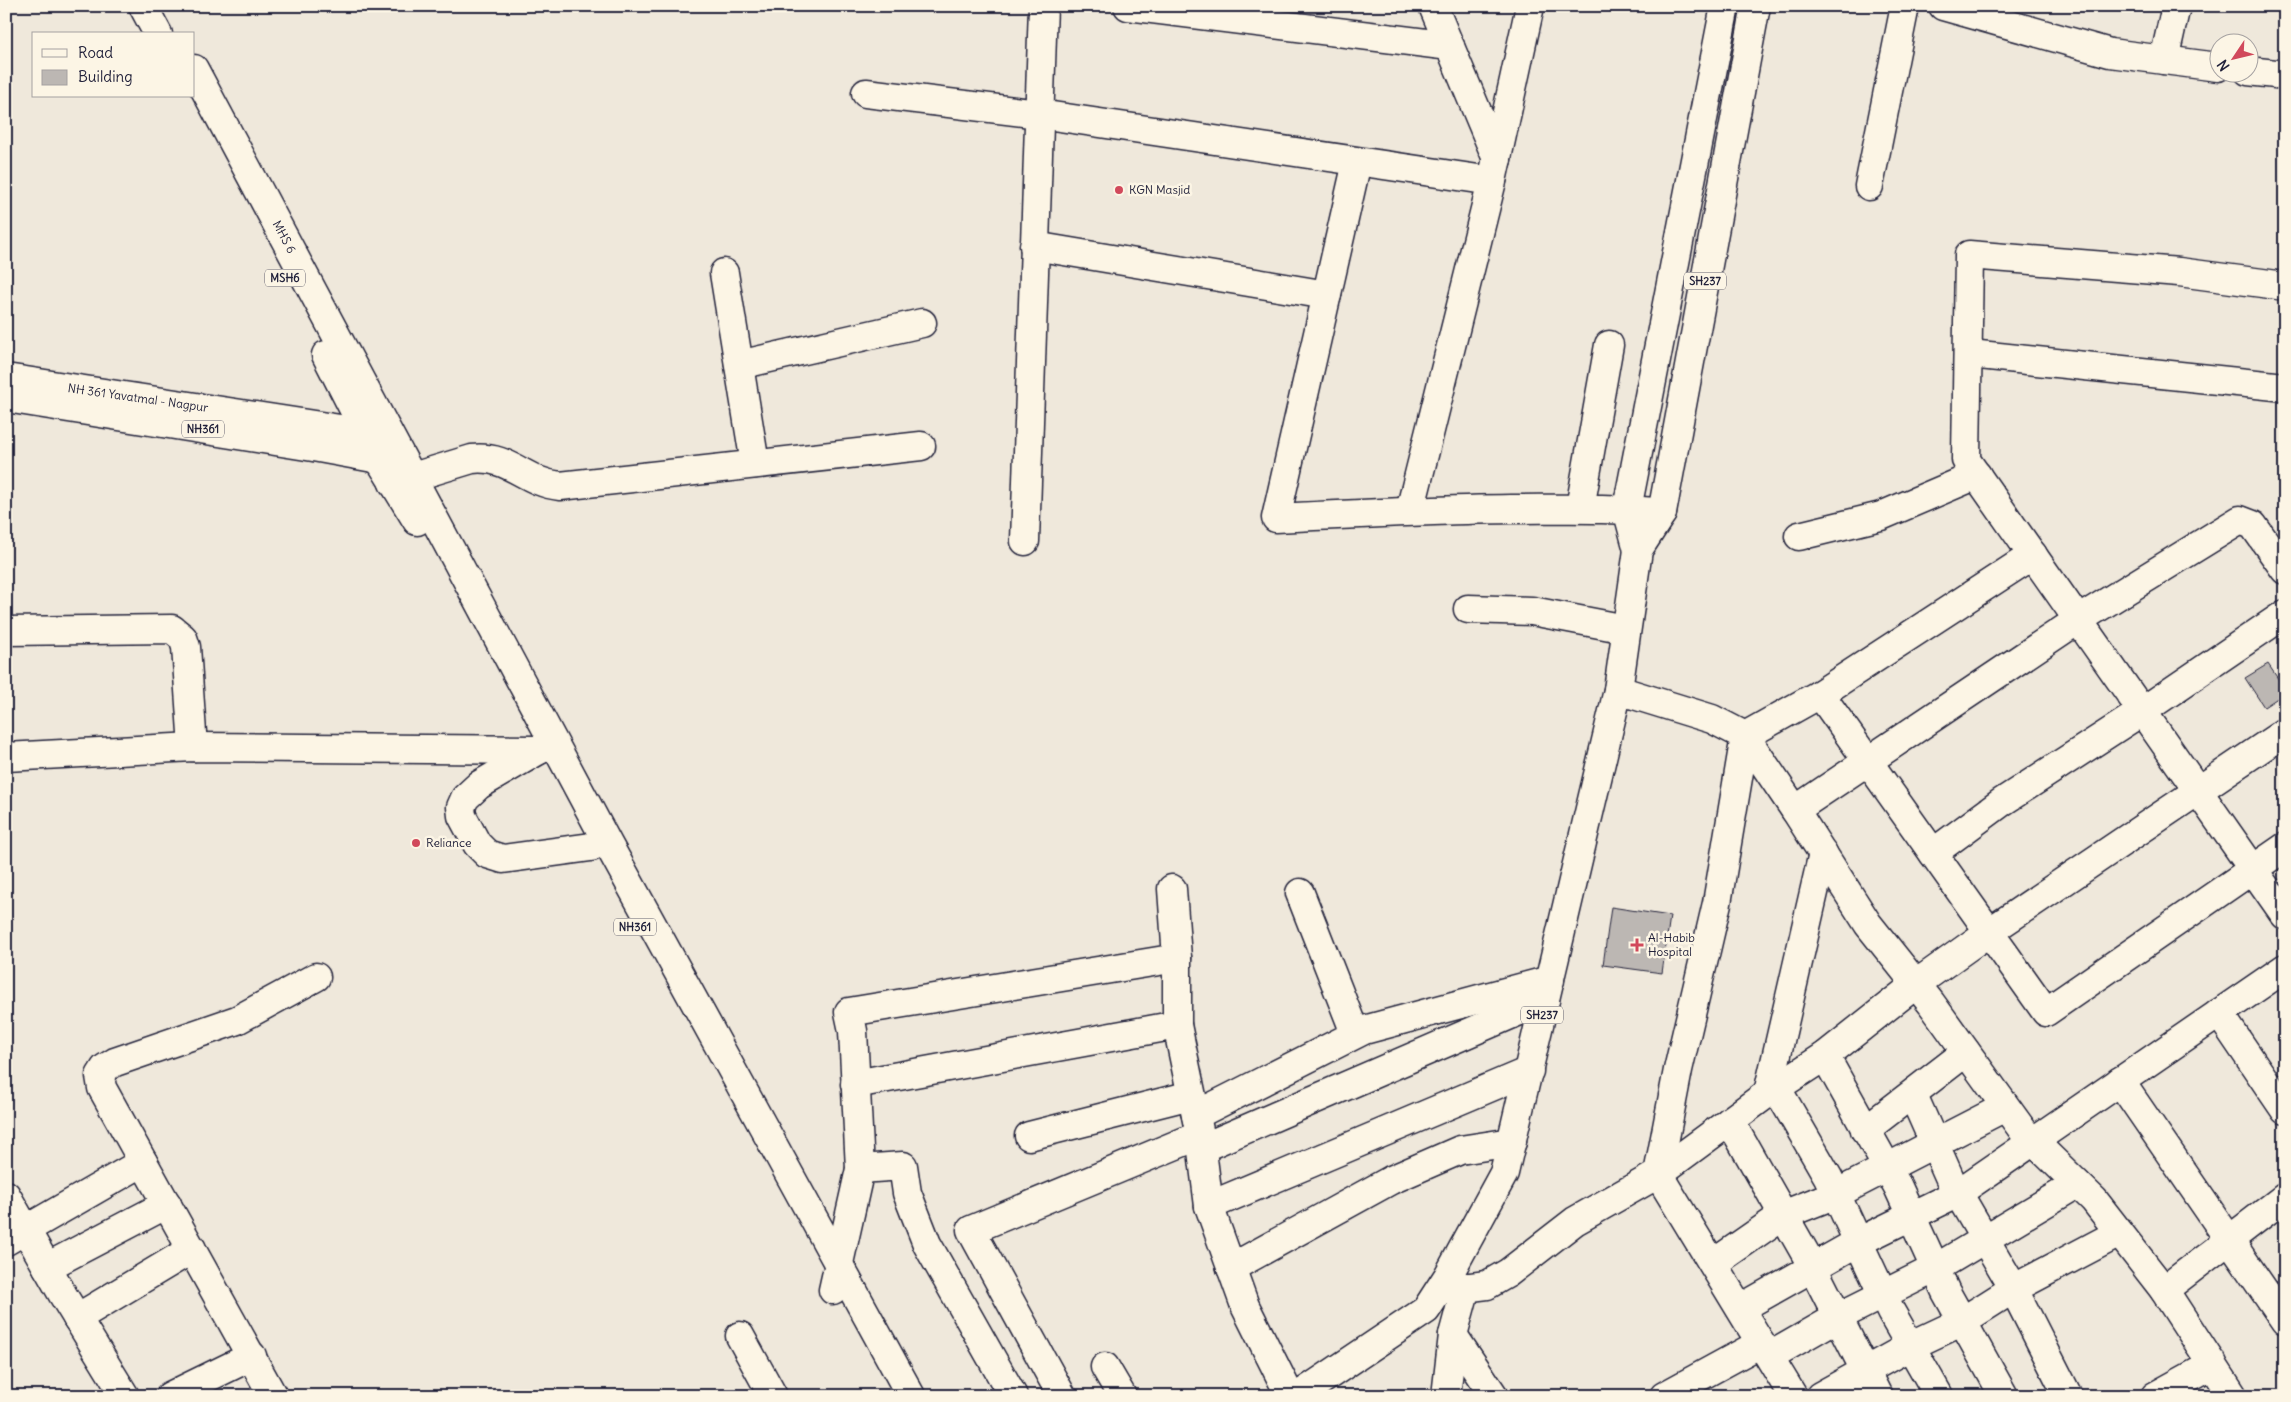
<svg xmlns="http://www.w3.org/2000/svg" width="2291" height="1402" viewBox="0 0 2291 1402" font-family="Delius,sans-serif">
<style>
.building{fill:#bcb7b3;stroke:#22223b}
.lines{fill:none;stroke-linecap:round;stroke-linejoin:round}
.minor-casing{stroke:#22223b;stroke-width:31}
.major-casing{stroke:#22223b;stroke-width:31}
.minor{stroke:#fcf5e5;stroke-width:28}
.major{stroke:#fcf5e5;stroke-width:28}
.poi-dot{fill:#d1495b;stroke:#fcf5e5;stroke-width:2}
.labels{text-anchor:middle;stroke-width:5;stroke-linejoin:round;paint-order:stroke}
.shield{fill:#fcf5e5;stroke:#63616e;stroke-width:1}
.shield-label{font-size:11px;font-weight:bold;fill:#22223b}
.poi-label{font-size:12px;fill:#22223b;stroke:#fcf5e5;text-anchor:start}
.street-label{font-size:12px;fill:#22223b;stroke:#fcf5e5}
</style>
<rect width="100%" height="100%" fill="#efe8db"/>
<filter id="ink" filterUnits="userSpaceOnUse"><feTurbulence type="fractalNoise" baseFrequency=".02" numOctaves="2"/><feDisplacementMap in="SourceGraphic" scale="10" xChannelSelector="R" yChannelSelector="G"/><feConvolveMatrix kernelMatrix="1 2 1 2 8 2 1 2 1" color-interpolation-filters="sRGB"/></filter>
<g filter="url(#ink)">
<!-- building -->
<g class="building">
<path d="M 2268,664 L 2285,689 L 2285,693 L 2264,707 L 2245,678 Z"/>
<path d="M 1611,907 L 1670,916 L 1662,973 L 1603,965 Z"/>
</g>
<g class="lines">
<!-- minor casing -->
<g class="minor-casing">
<g id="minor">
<path d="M 1128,6 L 1450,46"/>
<path d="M 1433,6 L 1497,159"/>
<path d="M 1943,6 L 2110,53 L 2218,67"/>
<path d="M 2164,60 L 2176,6"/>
<path d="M 2248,71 L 2285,75"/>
<path d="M 866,93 L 1039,114 L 1492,181"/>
<path d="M 1357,162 L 1276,518 C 1354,514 1432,510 1511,509 C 1561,509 1612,507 1662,513"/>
<path d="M 1869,186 L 1905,6"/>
<path d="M 1034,246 L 1327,295"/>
<path d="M 724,273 L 755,464"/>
<path d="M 2285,286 L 2179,272 L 1969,255 L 1966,460 L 2285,915"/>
<path d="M 1970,354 L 2285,387"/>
<path d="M 739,365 L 922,323"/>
<path d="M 393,483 L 472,459 C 511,455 523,482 560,486 L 921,446"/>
<path d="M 1580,508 L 1609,345"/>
<path d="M 1410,511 L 1492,181 L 1530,6"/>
<path d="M 1799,536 L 1881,516 L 1977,475"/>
<path d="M 1025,541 L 1043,6"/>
<path d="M 1468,609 L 1532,611 L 1626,629"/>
<path d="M 6,631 L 172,629 L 183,638 L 186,647 L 193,747"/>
<path d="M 1618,690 L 1712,719 L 1745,736 L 1795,810 L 1868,924 L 1931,1003 L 2024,1132 L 2094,1200 L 2164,1290 L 2233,1396"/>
<path d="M 1820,694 L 2046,1012 L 2285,847"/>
<path d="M 539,750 L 479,785 L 465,798 L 461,807 L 462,816 L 477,844 L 487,854 L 503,859 L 591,847"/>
<path d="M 6,757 L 193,747 L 539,750"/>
<path d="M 1795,810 L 2078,620 L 2240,520 L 2253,525 L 2285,570"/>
<path d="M 1933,853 L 2002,802 L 2141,712 L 2285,614"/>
<path d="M 1172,889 L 1177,958 L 1177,1025 L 1200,1135 L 1209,1206 L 1245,1306 L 1290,1396"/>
<path d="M 1300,893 L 1355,1033"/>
<path d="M 2219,1013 L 2285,1110"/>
<path d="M 1825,1056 L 1898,1187 L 1946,1292 L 2004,1396"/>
<path d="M 2120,1081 L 2285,1321"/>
<path d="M 855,1084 L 1177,1025"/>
<path d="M 1776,1087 L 1828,1177 L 1891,1312 L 1939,1396"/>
<path d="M 1768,1093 L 1823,853"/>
<path d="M 1913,1095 L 1951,1181 L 2010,1282 L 2068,1396"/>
<path d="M 1196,1115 L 1364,1030 L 1550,980"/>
<path d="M 1730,1121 L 1809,1260 L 1878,1396"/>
<path d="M 1865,1130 L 1966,1052"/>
<path d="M 1029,1136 L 1191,1095"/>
<path d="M 1202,1148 L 1545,1000"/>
<path d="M 860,1169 L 903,1166 L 907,1193 L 927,1244 L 1013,1396"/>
<path d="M 6,1195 L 63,1295 L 125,1396"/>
<path d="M 1209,1206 L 1529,1071"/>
<path d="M 6,1241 L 143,1162"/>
<path d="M 1714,1263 L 1783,1215 L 1836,1194 L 2005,1107"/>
<path d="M 47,1267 L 167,1204"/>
<path d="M 1231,1268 L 1391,1180 L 1460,1150 L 1512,1142"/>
<path d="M 833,1290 L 860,1169 L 853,1031 L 849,1012 L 1177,958"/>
<path d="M 2164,1290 L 2285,1197"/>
<path d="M 1439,1291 L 1487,1285 L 1508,1273 L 1575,1221 L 1658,1174 L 1768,1093 L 1825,1056 L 1916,984 L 1989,932 L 2285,732"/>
<path d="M 1741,1308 L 1858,1242 L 1958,1193 L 2285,968"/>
<path d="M 77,1318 L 192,1249"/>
<path d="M 1453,1335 L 1494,1396"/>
<path d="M 740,1336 L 773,1396"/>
<path d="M 1770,1356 L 1838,1317 L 1936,1268 L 2077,1184"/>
<path d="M 1105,1367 L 1122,1396"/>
<path d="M 170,1396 L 252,1356"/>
<path d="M 273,1396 L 102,1088 L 100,1076 L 105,1068 L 115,1062 L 237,1020 L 316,977"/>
<path d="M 1062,1396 L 971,1230 L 1200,1135"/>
<path d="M 1446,1396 L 1453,1335 L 1466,1287"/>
<path d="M 1664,1396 L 1761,1343"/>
<path d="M 1793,1396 L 1658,1174 L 1678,1070 L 1717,903 L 1745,736 L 1820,694 L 2033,555"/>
<path d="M 1820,1396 L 1910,1346 L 1961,1322 L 2013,1289 L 2119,1233"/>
<path d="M 2155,1396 L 2213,1364"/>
</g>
</g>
<!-- major casing -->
<g class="major-casing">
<g id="major">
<path d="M 143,6 L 158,34"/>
<path d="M 194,69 L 608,844 L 911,1396"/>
<path d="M 326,355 L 379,459 L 417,521"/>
<path d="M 6,378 L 366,433 L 380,433"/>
<path d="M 6,398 L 313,447 L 379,459 L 391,456"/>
<path d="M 1638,550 L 1627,509 L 1725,6"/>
<path d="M 1298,1396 L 1426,1310 L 1448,1276 L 1504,1173 L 1618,690 L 1638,550 L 1662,513 L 1756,6"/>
</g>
</g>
<!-- minor -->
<use href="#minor" class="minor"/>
<!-- major -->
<use href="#major" class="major"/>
</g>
</g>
<!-- markers -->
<g class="poi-dot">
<circle cx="1119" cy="190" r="5"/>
<circle cx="416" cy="843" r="5"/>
<path d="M1634.5 937.5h5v5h5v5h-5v5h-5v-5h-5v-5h5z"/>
</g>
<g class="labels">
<!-- shield labels -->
<g class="shield">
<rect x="265" y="269.5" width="40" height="17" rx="4"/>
<rect x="1684" y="272.5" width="42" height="17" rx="4"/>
<rect x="182" y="420.5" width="42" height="17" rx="4"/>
<rect x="614" y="918.5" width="42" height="17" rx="4"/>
<rect x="1521" y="1006.5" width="42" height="17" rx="4"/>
</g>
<g class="shield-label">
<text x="285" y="282">MSH6</text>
<text x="1705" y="285">SH237</text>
<text x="203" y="433">NH361</text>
<text x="635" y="931">NH361</text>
<text x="1542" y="1019">SH237</text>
</g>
<!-- poi labels -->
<g class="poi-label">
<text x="1129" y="194">KGN Masjid</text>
<text x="426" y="847">Reliance</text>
<text x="1648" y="942">Al-Habib<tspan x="1648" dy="14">Hospital</tspan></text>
</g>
<!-- street labels -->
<g class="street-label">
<text transform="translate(284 237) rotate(62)" y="4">MHS 6</text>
<text transform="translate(138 398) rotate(8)" y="4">NH 361 Yavatmal - Nagpur</text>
</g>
</g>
<!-- margin -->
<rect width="2291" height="1402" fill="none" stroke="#fcf5e5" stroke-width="25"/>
<rect x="12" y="12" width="2266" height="1377" fill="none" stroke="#22223b" stroke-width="2" filter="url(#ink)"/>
<!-- legend -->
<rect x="32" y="32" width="162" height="65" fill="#fcf5e5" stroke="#a5a1a1"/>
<rect x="42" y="49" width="25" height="8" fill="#fcf5e5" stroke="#a5a1a1"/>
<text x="78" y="58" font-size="15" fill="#22223b">Road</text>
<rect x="42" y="70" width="25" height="15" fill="#bcb7b3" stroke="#a5a1a1"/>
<text x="78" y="82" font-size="15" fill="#22223b">Building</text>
<!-- north arrow -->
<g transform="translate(2234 58) rotate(235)"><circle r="24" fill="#fcf5e5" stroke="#a5a1a1"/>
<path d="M0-4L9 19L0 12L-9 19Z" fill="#d1495b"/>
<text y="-8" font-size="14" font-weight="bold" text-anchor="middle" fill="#22223b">N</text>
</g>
</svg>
